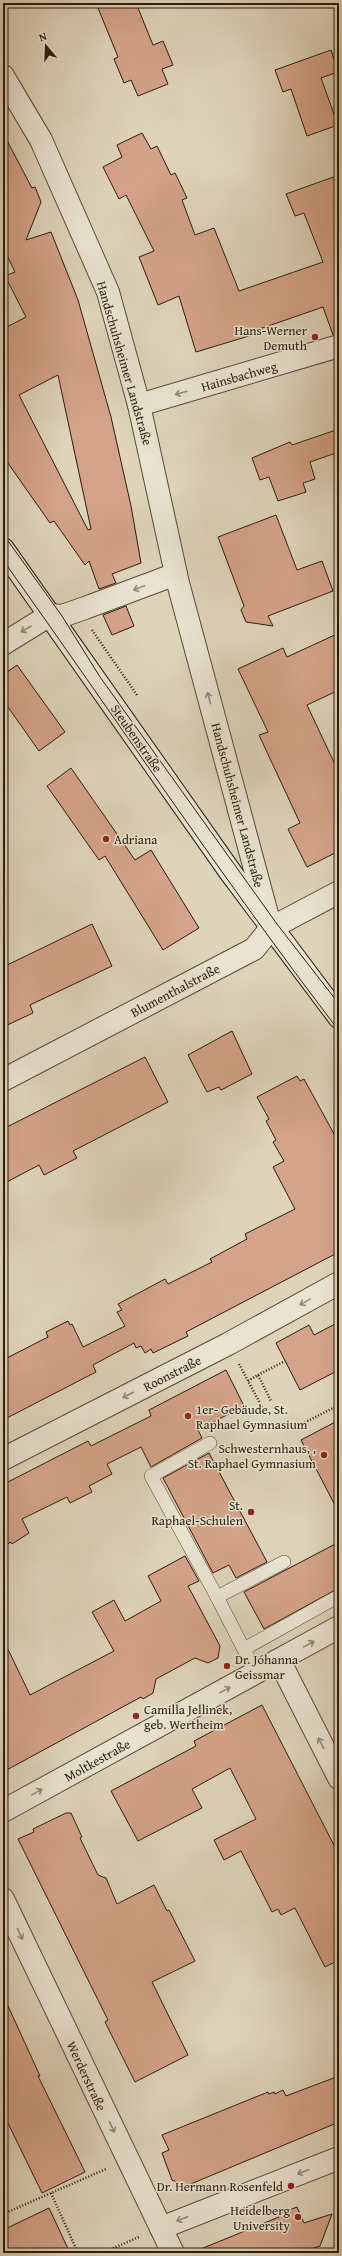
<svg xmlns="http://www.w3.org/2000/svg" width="342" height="2256" viewBox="0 0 342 2256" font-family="'Gentium Book Plus',serif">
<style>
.building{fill:#d5a389;stroke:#2a1c0b;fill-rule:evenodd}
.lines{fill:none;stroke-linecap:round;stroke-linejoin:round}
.lane-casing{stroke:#574a37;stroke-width:14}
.street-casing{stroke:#574a37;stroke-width:24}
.secondary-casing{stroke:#2a1c0b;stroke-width:24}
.path{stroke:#2a1c0b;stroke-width:2.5;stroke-dasharray:1 2;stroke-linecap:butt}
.lane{stroke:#eae3d2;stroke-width:13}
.street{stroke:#eae3d2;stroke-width:22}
.secondary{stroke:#eae3d2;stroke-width:22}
.tram{stroke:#2a1c0b;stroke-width:1}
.oneway{stroke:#948978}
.poi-dot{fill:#8f2418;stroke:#eae3d2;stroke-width:1.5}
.labels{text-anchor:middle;stroke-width:3;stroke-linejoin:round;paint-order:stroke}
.poi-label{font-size:13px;fill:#2a1c0b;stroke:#eae3d2;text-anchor:end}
.street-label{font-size:13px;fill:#2a1c0b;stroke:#eae3d2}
</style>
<rect width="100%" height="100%" fill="#dfd4ba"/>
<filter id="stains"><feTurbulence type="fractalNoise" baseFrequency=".005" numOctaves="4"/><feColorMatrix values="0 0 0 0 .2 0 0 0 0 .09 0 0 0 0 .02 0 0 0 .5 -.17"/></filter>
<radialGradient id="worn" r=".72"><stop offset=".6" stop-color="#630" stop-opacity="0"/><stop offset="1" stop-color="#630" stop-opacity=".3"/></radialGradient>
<!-- building -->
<g class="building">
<path d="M 96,3 L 136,3 L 153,45 L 163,41 L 173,65 L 162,69 L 168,84 L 138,96 L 131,80 L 124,83 L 114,59 L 118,57 Z"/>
<path d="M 331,50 L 338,72 L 321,78 L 338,125 L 307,136 L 291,89 L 283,92 L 275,70 Z"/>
<path d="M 3,133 L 32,188 L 35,187 L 41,202 L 26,240 L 51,232 L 78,300 L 111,417 L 131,506 L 141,563 L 112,574 L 116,583 L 99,589 L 89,561 L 85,565 L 54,521 L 50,523 L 3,456 L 3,329 L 26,317 L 5,276 L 15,272 L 3,247 ZM 58,375 L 91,529 L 88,530 L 19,395 Z"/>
<path d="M 142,133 L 151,149 L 157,146 L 171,175 L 175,173 L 187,198 L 182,200 L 195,235 L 214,228 L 239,291 L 323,262 L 304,213 L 295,216 L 286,194 L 339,175 L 339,334 L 333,335 L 323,307 L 248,333 L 249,336 L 196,352 L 179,296 L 158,305 L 139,257 L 154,251 L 126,195 L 119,199 L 103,167 L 122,157 L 117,145 Z"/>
<path d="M 339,429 L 339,452 L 310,462 L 315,479 L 303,483 L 306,492 L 278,501 L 269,477 L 260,480 L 252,458 L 290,442 L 292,445 Z"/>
<path d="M 276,515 L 297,570 L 322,561 L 333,591 L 268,616 L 273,626 L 246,622 L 241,610 L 244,606 L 218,537 Z"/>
<path d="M 126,606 L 134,626 L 112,635 L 103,615 Z"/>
<path d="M 339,633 L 339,690 L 307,705 L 339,773 L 339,851 L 307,867 L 288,829 L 300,823 L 259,735 L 268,732 L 238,669 L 283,648 L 287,657 Z"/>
<path d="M 17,665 L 65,732 L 39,751 L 3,700 L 3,675 Z"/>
<path d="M 71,768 L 135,860 L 151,850 L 199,928 L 163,950 L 105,856 L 99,860 L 47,786 Z"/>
<path d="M 92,924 L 112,966 L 30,1005 L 33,1013 L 3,1027 L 3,967 Z"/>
<path d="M 232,1031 L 252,1074 L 221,1090 L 219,1087 L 207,1092 L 188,1055 Z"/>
<path d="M 145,1057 L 168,1102 L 73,1151 L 77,1158 L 44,1175 L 39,1165 L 3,1184 L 3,1129 Z"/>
<path d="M 297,1076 L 300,1081 L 304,1079 L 339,1143 L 339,1252 L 186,1332 L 188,1336 L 153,1353 L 151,1349 L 145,1353 L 141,1346 L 136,1348 L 134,1343 L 93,1365 L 96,1372 L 3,1420 L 3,1360 L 48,1337 L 46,1332 L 68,1321 L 70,1325 L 72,1324 L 83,1347 L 125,1326 L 117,1312 L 122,1310 L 118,1304 L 165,1279 L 168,1284 L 212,1262 L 210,1259 L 247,1239 L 245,1234 L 295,1209 L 273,1167 L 284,1161 L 273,1142 L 276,1140 L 266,1121 L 269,1119 L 257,1097 Z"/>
<path d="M 339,1322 L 339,1370 L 300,1390 L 276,1343 L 309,1325 L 314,1335 Z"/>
<path d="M 226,1370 L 244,1406 L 198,1430 L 202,1438 L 151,1467 L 141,1447 L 107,1464 L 112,1474 L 89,1486 L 92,1492 L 70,1503 L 67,1497 L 22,1519 L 29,1533 L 12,1544 L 11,1542 L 3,1547 L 3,1482 L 4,1484 L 88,1441 L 91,1446 L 151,1416 L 149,1410 Z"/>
<path d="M 339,1420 L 339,1513 L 301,1440 Z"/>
<path d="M 209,1453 L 267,1562 L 236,1578 L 229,1565 L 213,1573 L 163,1478 Z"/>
<path d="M 339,1542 L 339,1588 L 264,1629 L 244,1592 Z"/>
<path d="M 185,1556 L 199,1581 L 188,1586 L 220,1646 L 218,1658 L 208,1663 L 195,1658 L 156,1679 L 153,1693 L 143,1699 L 141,1697 L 3,1772 L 3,1639 L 30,1695 L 114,1651 L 92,1612 L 114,1600 L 125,1621 L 161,1601 L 148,1576 Z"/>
<path d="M 262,1705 L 339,1855 L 339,1960 L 325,1967 L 295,1908 L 281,1915 L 278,1909 L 272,1912 L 241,1851 L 224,1860 L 214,1840 L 256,1819 L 230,1768 L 192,1789 L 202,1808 L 138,1841 L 111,1791 L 196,1746 L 194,1741 Z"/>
<path d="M 66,1813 L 71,1813 L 82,1837 L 80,1838 L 98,1875 L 106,1878 L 117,1904 L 154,1885 L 167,1911 L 169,1910 L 195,1961 L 152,1982 L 188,2055 L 135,2082 L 105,2022 L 108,2020 L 18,1839 L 34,1832 L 33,1829 Z"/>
<path d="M 3,1995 L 40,2076 L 38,2076 L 85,2172 L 42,2193 L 3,2113 Z"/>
<path d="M 339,2076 L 339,2122 L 186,2186 L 172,2180 L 162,2153 L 169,2150 L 162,2135 L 268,2092 L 269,2094 L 274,2092 L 275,2094 L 283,2090 L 286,2096 Z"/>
<path d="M 297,2207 L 304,2223 L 332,2214 L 320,2246 L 314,2248 L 315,2253 L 191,2253 L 279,2217 L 278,2214 Z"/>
<path d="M 49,2208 L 70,2253 L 3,2253 L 3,2230 Z"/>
</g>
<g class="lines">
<!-- lane casing -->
<g class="lane-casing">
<g id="lane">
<path d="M 210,1443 L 151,1476 L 217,1597"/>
<path d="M 244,1649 L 339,1596"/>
<path d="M 256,1673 L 217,1597 L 284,1562"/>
</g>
</g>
<!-- street casing -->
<g class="street-casing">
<g id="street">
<path d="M 3,76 L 41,140 L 108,292 L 139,405 L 178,583 L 270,925"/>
<path d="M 139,405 L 339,346"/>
<path d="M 3,644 L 50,615 L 62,616 L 85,608 L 176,574"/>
<path d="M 3,1080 L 254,949 L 271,928 L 339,892"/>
<path d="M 3,1459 L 228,1344 L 339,1283"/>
<path d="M 279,1660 L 339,1778"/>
<path d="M 3,1811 L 339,1627"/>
<path d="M 3,1899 L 173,2253"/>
<path d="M 161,2228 L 339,2158"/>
</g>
</g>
<!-- secondary casing -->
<g class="secondary-casing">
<path id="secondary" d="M 3,549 L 231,873 L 339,1017"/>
</g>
<!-- path -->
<g class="path">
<path d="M 92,630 L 137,695"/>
<path d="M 239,1364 L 262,1407"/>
<path d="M 258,1375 L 285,1361"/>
<path d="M 248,1381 L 258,1375 L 271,1401"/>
<path d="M 294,1428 L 339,1405"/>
<path d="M 51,2193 L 78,2253"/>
<path d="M 3,2214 L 106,2169"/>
<path d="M 102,2253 L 139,2237"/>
</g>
<!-- lane -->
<use href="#lane" class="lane"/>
<!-- street -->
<use href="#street" class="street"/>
<!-- secondary -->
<use href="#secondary" class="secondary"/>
<!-- tram -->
<g class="tram">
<path d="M 3,534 L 62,616 L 100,677 L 277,924 L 339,1004"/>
<path d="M 3,560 C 115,717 222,878 339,1031"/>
</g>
</g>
<!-- one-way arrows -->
<defs><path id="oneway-shaft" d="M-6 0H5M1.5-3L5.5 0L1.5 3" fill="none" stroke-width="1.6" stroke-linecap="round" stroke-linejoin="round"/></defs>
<g class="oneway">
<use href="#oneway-shaft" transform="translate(181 393) rotate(164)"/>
<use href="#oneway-shaft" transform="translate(139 588) rotate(159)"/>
<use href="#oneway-shaft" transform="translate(26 629) rotate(150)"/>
<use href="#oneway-shaft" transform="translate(209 698) rotate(-105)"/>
<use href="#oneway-shaft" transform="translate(305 1302) rotate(151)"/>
<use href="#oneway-shaft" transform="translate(128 1395) rotate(153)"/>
<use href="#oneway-shaft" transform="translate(309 1644) rotate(-29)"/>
<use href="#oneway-shaft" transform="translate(225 1690) rotate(-29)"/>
<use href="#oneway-shaft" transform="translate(321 1743) rotate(-117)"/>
<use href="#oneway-shaft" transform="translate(37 1792) rotate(-29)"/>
<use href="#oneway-shaft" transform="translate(20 1934) rotate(65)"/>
<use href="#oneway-shaft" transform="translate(112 2127) rotate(64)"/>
<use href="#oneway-shaft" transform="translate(303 2172) rotate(159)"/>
<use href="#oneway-shaft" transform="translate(182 2219) rotate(158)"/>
</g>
<!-- markers -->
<g class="poi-dot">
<circle cx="315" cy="337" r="4"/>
<circle cx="106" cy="839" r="4"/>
<circle cx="188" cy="1416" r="4"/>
<circle cx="324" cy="1455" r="4"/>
<circle cx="251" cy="1512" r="4"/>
<circle cx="227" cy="1666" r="4"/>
<circle cx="136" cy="1716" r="4"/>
<circle cx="291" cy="2186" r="4"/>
<circle cx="298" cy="2217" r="4"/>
</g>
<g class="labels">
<!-- poi labels -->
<g class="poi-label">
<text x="307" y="335">Hans-Werner<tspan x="307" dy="15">Demuth</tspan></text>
<text x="114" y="844" text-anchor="start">Adriana</text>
<text x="196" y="1414" text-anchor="start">1er- Gebäude, St.<tspan x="196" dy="15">Raphael Gymnasium</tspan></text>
<text x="316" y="1453">Schwesternhaus, ,<tspan x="316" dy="15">St. Raphael Gymnasium</tspan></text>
<text x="243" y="1510">St.<tspan x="243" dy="15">Raphael-Schulen</tspan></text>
<text x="235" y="1664" text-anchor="start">Dr. Johanna<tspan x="235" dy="15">Geissmar</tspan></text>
<text x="144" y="1714" text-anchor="start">Camilla Jellinek,<tspan x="144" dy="15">geb. Wertheim</tspan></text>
<text x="283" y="2191">Dr. Hermann Rosenfeld</text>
<text x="290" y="2215">Heidelberg<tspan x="290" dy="15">University</tspan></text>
</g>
<!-- street labels -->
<g class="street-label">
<text transform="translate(125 363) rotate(74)" y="5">Handschuhsheimer Landstraße</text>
<text transform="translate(239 376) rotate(-16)" y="5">Hainsbachweg</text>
<text transform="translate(137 738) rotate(55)" y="5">Steubenstraße</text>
<text transform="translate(238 805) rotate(75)" y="5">Handschuhsheimer Landstraße</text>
<text transform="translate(175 990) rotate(-28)" y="5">Blumenthalstraße</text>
<text transform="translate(172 1373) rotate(-27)" y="5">Roonstraße</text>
<text transform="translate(97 1760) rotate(-29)" y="5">Moltkestraße</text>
<text transform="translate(87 2076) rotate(65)" y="5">Werderstraße</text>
</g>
</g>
<!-- margin -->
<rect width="342" height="2256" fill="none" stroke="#dfd4ba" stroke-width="16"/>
<rect x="4" y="4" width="334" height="2248" fill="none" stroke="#2a1c0b" stroke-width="2"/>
<rect x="8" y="8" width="326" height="2240" fill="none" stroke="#2a1c0b"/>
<!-- north arrow -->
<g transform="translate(46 46) rotate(341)" stroke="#eae3d2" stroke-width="3" paint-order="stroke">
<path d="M0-3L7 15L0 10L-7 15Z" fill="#2a1c0b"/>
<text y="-6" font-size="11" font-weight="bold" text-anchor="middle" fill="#2a1c0b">N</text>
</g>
<rect width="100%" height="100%" filter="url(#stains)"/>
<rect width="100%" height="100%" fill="url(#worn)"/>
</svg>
